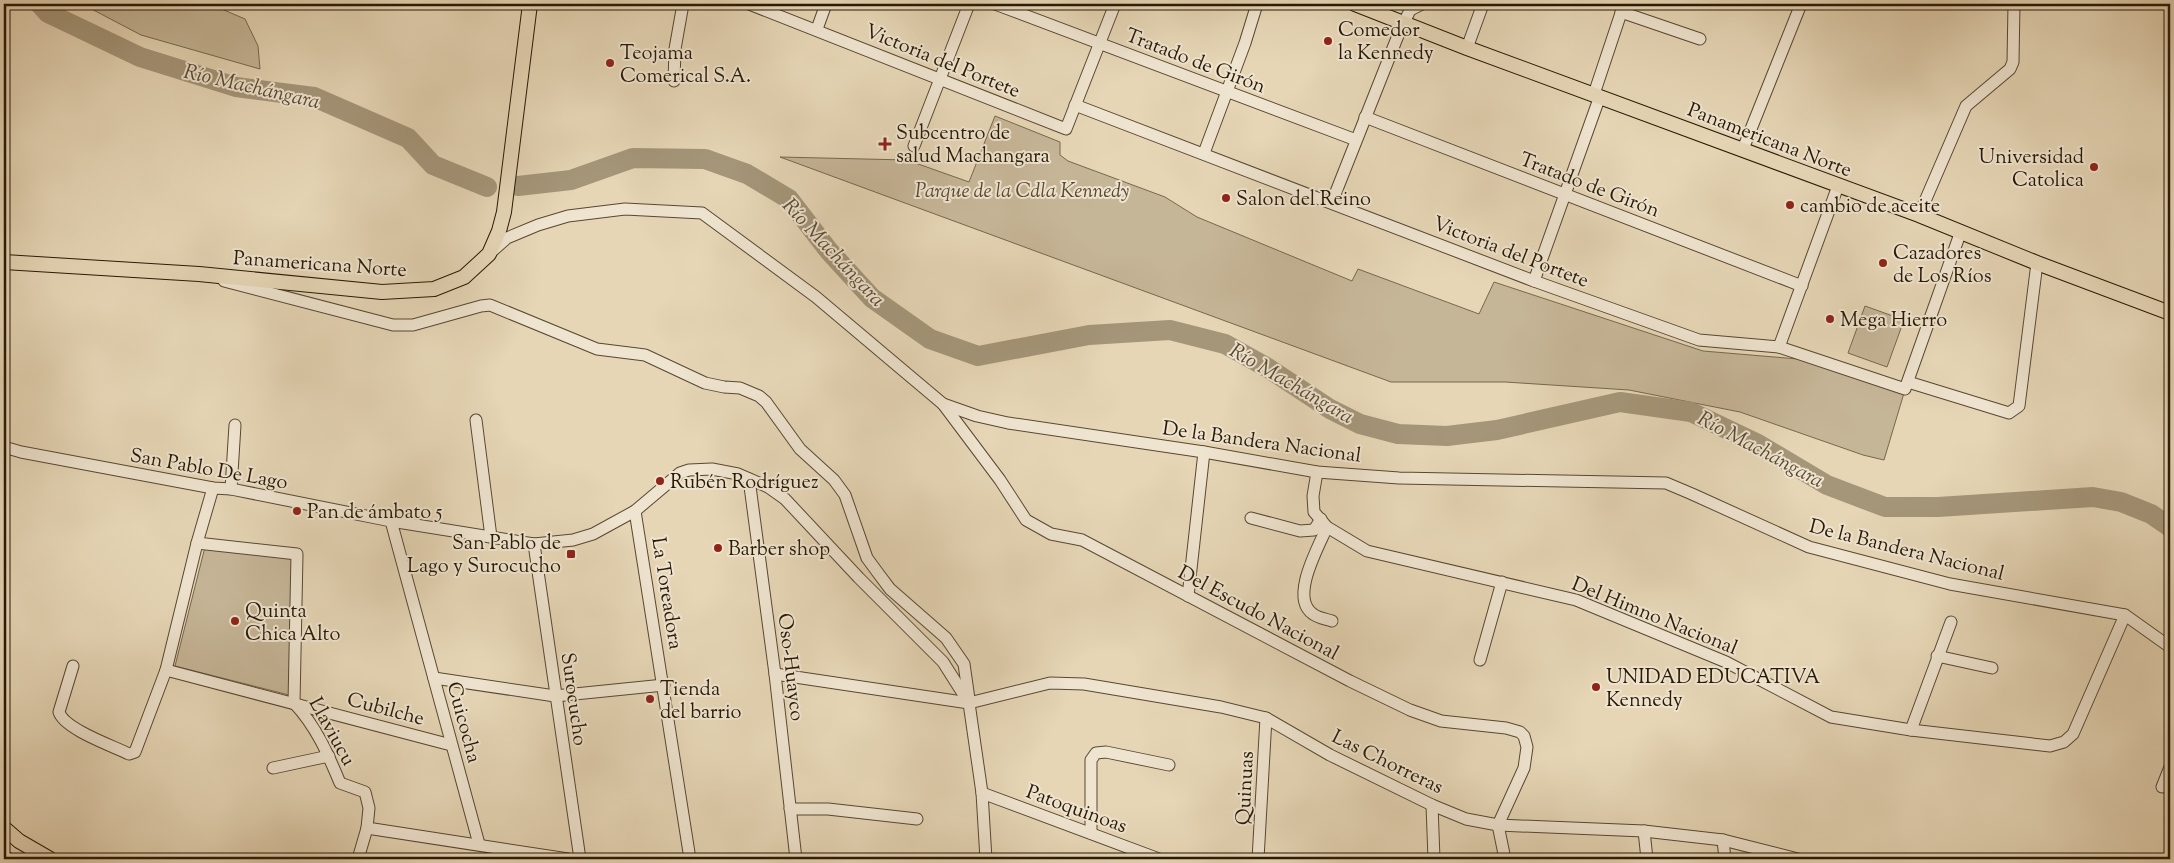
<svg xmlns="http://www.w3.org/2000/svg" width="2174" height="863" viewBox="0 0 2174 863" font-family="'Sorts Mill Goudy',serif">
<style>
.green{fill:#c6b698;stroke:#76684e}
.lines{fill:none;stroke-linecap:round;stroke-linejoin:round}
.river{stroke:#a5967a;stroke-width:20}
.minor-casing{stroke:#574831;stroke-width:13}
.major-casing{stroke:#271905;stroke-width:16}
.minor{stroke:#efe4d0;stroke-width:11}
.major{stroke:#e6d6b6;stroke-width:14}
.poi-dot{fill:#8f2418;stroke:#efe4d0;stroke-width:2}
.labels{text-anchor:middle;stroke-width:4;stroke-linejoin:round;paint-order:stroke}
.poi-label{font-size:20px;fill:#271905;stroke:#efe4d0;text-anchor:start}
.street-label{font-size:20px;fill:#271905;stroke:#efe4d0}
.park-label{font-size:20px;font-style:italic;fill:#574831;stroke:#efe4d0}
.water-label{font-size:21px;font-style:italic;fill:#594b34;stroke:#efe4d0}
</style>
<rect width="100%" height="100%" fill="#e6d6b6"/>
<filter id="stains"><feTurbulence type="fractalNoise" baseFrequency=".004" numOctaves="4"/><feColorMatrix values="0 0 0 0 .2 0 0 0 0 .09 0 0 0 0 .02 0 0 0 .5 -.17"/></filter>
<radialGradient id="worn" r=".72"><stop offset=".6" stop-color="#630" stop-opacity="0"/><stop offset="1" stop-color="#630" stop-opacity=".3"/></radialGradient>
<!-- green -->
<g class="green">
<path d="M 82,4 L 210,4 L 245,19 L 258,46 L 260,69 L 141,35 Z"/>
<path d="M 995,116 L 1060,142 L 1060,155 L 1068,161 L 1165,197 L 1197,217 L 1352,281 L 1358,269 L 1479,314 L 1494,282 L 1703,351 L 1798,359 L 1904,393 L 1884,460 L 1863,455 L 1740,412 L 1629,390 L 1505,382 L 1391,382 L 780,157 L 907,160 L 969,182 Z"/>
<path d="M 1865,306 L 1904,320 L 1887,367 L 1848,353 Z"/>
<path d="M 205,547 L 296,556 L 289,695 L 175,666 Z"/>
</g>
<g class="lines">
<!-- river -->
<g class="river">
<path d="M 40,4 L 48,13 L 140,57 L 236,87 L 314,97 L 408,138 L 433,165 L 487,187"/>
<path d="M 518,186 L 571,180 L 633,158 L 705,159 L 747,174 L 789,199 L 829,251 L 872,298 L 930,339 L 978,356 L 1089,335 L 1170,330 L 1225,344 L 1268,368 L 1330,409 L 1360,424 L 1398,434 L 1447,436 L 1497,430 L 1620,402 L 1691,412 L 1758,444 L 1827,485 L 1885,507 L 1938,507 L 2093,497 L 2121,502 L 2151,514 L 2170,527"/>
</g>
<!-- minor casing -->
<g class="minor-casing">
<g id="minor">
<path d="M 749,4 L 1066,129 L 1115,4"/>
<path d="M 995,4 L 1356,140"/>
<path d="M 1410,10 L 1422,4"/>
<path d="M 1621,12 L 1700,39"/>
<path d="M 817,29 L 826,4"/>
<path d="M 1467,48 L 1483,4"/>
<path d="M 674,81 L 675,49 L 683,4"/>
<path d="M 1594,94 L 1624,4"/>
<path d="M 1075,105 L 1534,281 L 1699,340 L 1779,347 L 1905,389 L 1961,231"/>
<path d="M 1365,117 L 1802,286"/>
<path d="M 914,146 L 969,4"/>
<path d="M 1743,149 L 1801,4"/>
<path d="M 1204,153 L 1245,43 L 1257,4"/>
<path d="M 1332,202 L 1397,38 L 1410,10 L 1409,4"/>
<path d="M 1919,215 L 1966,106 L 2010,69 L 2013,62 L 2014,4"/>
<path d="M 490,253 L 507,238 L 538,225 L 568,216 L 625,209 L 702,213 L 816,297 L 943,404 L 977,416 L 1008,423 L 1204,452 L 1317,472 L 1399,478 L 1666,483 L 1692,494 L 1809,547 L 1950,584 L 2125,615 L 2170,647"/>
<path d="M 224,281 L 393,325 L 413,325 L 481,306 L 490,305 L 597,349 L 645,355 L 705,383 L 724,387 L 740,388 L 759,396 L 766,402 L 800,449 L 834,480 L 845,495 L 867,558 L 878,573 L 890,589 L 946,638 L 964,664 L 969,699"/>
<path d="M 1534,281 L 1600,96"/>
<path d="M 1779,347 L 1838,186"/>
<path d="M 1908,382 L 2009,413 L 2019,406 L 2037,263"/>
<path d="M 943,404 L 1000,480 L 1026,520 L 1051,534 L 1082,540 L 1350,681 L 1410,710 L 1441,721 L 1506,728 L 1520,732 L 1524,736 L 1527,747 L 1524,768 L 1498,825 L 1505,859"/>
<path d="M 476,420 L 491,537"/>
<path d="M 4,447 L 21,452 L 213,488 L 231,489 L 391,521 L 534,544 L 573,540 L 593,534 L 635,511 L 680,473 L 689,470 L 712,469 L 738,474 L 768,487 L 785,499 L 859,578 L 943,662 L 969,703 L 982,793 L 986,859"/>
<path d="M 1317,472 L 1313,496 L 1314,512 L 1327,527 L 1367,551 L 1576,600 L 1726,662 L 1831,717 L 1911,730 L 2050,746 L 2064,742 L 2073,734 L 2125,615"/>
<path d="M 749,479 L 775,674 L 796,859"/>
<path d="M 231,489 L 235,425"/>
<path d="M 635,511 L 690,859"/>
<path d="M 1251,518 L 1300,531 L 1314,530 L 1321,519"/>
<path d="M 391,521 L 479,844"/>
<path d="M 1327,527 C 1319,546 1289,598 1313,614 C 1318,618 1326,619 1332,621"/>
<path d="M 197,543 L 297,554 L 294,703 C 316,726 328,754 340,783 L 365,792 L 369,808 L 367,828 L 568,859"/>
<path d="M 534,544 L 580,859"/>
<path d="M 1188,596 L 1204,452"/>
<path d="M 1937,656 L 1992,668"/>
<path d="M 1480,660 L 1502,582"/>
<path d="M 73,666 L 59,712 C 64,729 113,746 129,754 L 135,752 L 166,670 L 197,543 L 213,488"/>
<path d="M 166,670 L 451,745"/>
<path d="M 775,674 L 969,703 L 1050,683 L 1084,684 L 1221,707 L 1266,718 L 1330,755 L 1432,805 L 1466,819 L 1498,825 L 1644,831 L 1723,840 L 1798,859"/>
<path d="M 434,678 L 555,696 L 664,685"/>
<path d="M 1911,730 L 1951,622"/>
<path d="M 273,768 L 329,756"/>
<path d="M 2162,787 L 2170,767"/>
<path d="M 982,793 L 1159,859"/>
<path d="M 1432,805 L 1434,859"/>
<path d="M 790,809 L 828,809 L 917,819"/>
<path d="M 1644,831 L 1647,859"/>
<path d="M 1091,833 L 1091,760 L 1096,753 L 1106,752 L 1169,765"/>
<path d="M 1723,840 L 1725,859"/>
<path d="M 358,859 L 367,828"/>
<path d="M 1258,859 L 1266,718"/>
</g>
</g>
<!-- major casing -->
<g class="major-casing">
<g id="major">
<path d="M 1355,4 L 1467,48 L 1919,215 L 2037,263 L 2170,313"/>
<path d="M 4,262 L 199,274 L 382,292 L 434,289 L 464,277 L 489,254 L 499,231 L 504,212 L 530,4"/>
<path d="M 4,828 L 19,841 L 50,859"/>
<path d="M 4,858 L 7,859"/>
</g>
</g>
<!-- minor -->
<use href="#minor" class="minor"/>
<!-- major -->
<use href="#major" class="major"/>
</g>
<!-- markers -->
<g class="poi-dot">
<circle cx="1328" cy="41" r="5"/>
<circle cx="610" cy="63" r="5"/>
<path d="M882.5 136.5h5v5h5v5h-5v5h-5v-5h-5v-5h5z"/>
<circle cx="2094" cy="167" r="5"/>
<circle cx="1226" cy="198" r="5"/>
<circle cx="1790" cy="205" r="5"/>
<circle cx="1883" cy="263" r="5"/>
<circle cx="1830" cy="319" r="5"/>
<circle cx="660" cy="481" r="5"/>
<circle cx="297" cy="511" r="5"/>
<circle cx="718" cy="548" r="5"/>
<rect x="566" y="549" width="10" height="10" rx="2.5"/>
<circle cx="235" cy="621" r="5"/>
<circle cx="1596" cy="687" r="5"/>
<circle cx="650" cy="699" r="5"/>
</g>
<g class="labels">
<!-- poi labels -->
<g class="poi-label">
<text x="1338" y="36">Comedor<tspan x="1338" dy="23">la Kennedy</tspan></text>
<text x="620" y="59">Teojama<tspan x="620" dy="23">Comerical S.A.</tspan></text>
<text x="896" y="139">Subcentro de<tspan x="896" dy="23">salud Machangara</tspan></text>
<text x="2084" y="163" text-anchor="end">Universidad<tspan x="2084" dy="23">Catolica</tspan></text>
<text x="1236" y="205">Salon del Reino</text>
<text x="1800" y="212">cambio de aceite</text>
<text x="1893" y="259">Cazadores<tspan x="1893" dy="23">de Los Ríos</tspan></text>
<text x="1840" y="326">Mega Hierro</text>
<text x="670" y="488">Rubén Rodríguez</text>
<text x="307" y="518">Pan de ámbato 5</text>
<text x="561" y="549" text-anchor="end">San Pablo de<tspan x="561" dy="23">Lago y Surocucho</tspan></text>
<text x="728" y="555">Barber shop</text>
<text x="245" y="617">Quinta<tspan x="245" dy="23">Chica Alto</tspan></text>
<text x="1606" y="683">UNIDAD EDUCATIVA<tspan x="1606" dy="23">Kennedy</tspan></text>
<text x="660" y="695">Tienda<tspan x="660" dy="23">del barrio</tspan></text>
</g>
<!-- street labels -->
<g class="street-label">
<text transform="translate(943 60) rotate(22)" y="7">Victoria del Portete</text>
<text transform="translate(1196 60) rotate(21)" y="7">Tratado de Girón</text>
<text transform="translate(1770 139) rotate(21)" y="7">Panamericana Norte</text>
<text transform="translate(1590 184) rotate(21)" y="7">Tratado de Girón</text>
<text transform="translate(1511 251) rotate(21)" y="7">Victoria del Portete</text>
<text transform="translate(320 263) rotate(4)" y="7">Panamericana Norte</text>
<text transform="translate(1262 441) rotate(8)" y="7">De la Bandera Nacional</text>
<text transform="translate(209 468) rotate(10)" y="7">San Pablo De Lago</text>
<text transform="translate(1907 549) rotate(14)" y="7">De la Bandera Nacional</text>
<text transform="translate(668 593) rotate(81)" y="7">La Toreadora</text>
<text transform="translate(1259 612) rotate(28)" y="7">Del Escudo Nacional</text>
<text transform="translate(1655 615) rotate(22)" y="7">Del Himno Nacional</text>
<text transform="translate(792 667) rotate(83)" y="7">Oso-Huayco</text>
<text transform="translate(575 699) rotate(82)" y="7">Surocucho</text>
<text transform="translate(386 708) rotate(15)" y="7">Cubilche</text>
<text transform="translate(465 722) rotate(75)" y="7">Cuicocha</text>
<text transform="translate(333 731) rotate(61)" y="7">Llaviucu</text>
<text transform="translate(1388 761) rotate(26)" y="7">Las Chorreras</text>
<text transform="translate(1244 788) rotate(-87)" y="7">Quinuas</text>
<text transform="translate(1077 808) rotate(20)" y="7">Patoquinoas</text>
</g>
<!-- park labels -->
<g class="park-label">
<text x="1022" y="197">Parque de la Cdla Kennedy</text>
</g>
<!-- water labels -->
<g class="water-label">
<text transform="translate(252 86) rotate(13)" y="7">Río Machángara</text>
<text transform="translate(834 252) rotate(47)" y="7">Río Machángara</text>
<text transform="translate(1292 383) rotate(30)" y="7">Río Machángara</text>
<text transform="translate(1761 449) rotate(28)" y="7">Río Machángara</text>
</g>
</g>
<!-- margin -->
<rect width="2174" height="863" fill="none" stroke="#e6d6b6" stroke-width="20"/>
<rect x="5" y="5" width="2164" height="853" fill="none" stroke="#271905" stroke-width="2.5"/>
<rect x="10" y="10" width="2154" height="843" fill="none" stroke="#271905"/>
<rect width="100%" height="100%" filter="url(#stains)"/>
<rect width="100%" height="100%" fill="url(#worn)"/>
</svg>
